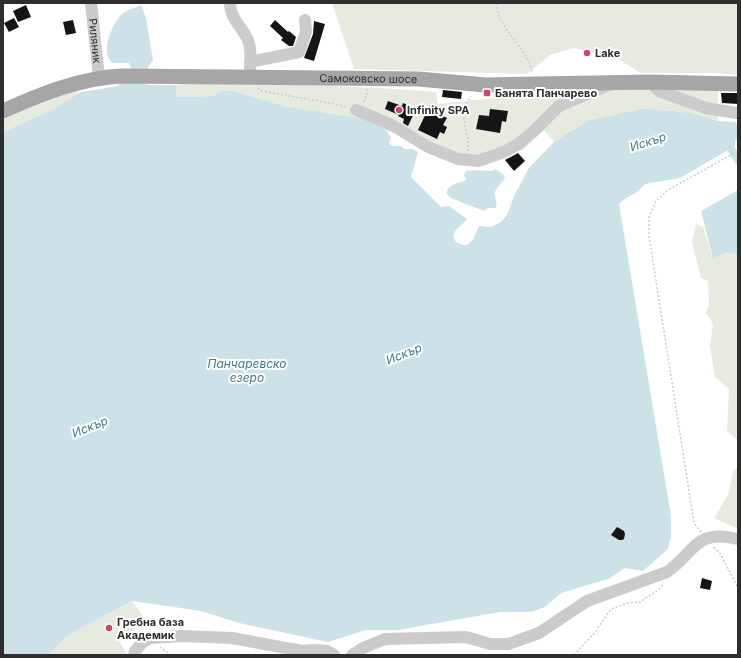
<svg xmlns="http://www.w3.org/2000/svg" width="741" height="658" viewBox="0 0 741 658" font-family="Inter,sans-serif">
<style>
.green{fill:#e7eade}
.water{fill:#cce2e8}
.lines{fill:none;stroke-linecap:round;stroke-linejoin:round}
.canal{stroke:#cce2e8;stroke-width:8}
.building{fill:#151515}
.path{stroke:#cbcbcb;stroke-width:1.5;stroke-dasharray:2 2;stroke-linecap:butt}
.minor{stroke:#cbcbcb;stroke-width:12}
.major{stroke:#a6a6a6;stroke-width:15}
.poi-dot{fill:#d04669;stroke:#fff;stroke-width:1.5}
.labels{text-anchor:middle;stroke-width:4;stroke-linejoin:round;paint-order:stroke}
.street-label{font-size:11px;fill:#2e2e2e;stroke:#fff}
.poi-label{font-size:11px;font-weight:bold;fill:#2e2e2e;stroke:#fff;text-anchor:start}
.water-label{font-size:12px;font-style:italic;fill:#467987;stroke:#fff}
</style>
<rect width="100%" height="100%" fill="#fff"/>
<!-- green -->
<g class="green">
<path d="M 332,3 L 738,3 L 738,75 L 718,73 L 641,73 L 616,58 L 574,48 L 550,55 L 527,74 L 354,69 Z"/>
<path d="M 183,84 C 267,84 351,85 436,92 L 438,104 L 504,97 L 520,89 L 564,87 L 718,90 L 718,121 L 691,113 L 587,121 L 554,142 L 544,130 L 522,151 L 517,147 L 478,163 L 385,130 L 377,124 L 284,106 L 233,91 L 221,91 L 213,96 L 177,97 L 176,85 Z"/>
<path d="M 81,92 L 52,110 L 3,132 L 3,117 L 68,93 Z"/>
<path d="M 696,224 L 703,227 L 713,259 L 738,245 L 738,440 L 727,431 L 729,389 L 715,377 L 710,346 L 713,324 L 706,312 L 709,305 L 708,281 L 701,278 L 692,242 Z"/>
<path d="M 738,466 L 738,529 L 714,518 L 728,495 L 733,472 Z"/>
<path d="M 132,601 L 146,621 L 119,642 L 128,655 L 48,655 L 68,635 Z"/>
</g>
<!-- water -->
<g class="water">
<path d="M 141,5 L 146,18 L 153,60 L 148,67 L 148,85 L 176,85 L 177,97 L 213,96 L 221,91 L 233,91 L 284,106 L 367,120 C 377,124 387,128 391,138 L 389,143 L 392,146 L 400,146 L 405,149 L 413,149 L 418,152 L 411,177 L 441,207 L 449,206 L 467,219 C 464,223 458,227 455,231 C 450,241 459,245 467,245 L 473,240 L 479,226 L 491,227 L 501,222 L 507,215 L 515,194 L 529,168 L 554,142 L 587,121 L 642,109 L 691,113 L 718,121 L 736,122 L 738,130 L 738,139 L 735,141 L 735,146 L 680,178 L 645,184 L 637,192 L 626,198 L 619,204 L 671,516 L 671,536 L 668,549 L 643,571 L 625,568 L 608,579 L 561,593 L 545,607 L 531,612 L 500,612 L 398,630 L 366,630 L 328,642 L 239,623 L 201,611 L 132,601 L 68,635 L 48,655 L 3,655 L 3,132 L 52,110 L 81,92 L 118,86 L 131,67 L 129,63 L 112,63 C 110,60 108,57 107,54 C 105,42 113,24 121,15 C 126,10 135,8 141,5 Z"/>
<path d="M 495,169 L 503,174 L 505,178 C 502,183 497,186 495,192 C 494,198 498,202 496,208 L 488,208 L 484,211 L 451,198 L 447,194 C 446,184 458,184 466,180 L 464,175 L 466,171 C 472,170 487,171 493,171 Z"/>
<path d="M 738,190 L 738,254 L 726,252 L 713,259 L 701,211 Z"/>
</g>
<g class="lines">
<!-- canal -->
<path class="canal" d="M 731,149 L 738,160"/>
</g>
<!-- building -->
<g class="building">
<path d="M 26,5 L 31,17 L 18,22 L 13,11 Z"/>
<path d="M 14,18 L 19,27 L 9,32 L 4,23 Z"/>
<path d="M 73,20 L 76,33 L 66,35 L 63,22 Z"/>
<path d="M 275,20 L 288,32 L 289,31 L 296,37 L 293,46 L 289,46 L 281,40 L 283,38 L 270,26 Z"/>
<path d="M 314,21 L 325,24 L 314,61 L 304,58 L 313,34 Z"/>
<path d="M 443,90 L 462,92 L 461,99 L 442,97 Z"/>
<path d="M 721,93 L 738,93 L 738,104 L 722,103 Z"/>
<path d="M 388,101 L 402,106 L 403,103 L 416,109 L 408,126 L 403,123 L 404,119 L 398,116 L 399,115 L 385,109 Z"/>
<path d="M 430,105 L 438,109 L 437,113 L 447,118 L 443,125 L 447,127 L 444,134 L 440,132 L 437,139 L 418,130 Z"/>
<path d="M 490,109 L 508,111 L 506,122 L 502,121 L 500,133 L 476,129 L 479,115 L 489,116 Z"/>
<path d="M 518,153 L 525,161 L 514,171 L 505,160 Z"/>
<path d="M 617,527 L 624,531 L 625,534 L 624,539 L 622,540 L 619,540 L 611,535 Z"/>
<path d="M 702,578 L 712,581 L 710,590 L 700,588 Z"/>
</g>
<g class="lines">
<!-- path -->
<g class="path">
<path d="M 497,3 C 494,26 530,49 532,73"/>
<path d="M 258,88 L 260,90 L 267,92 L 330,103 L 346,107"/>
<path d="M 364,102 L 368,89"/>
<path d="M 468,151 C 470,129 456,118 471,96"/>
<path d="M 701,532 L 694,523 L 649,236 L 649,217 L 656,201 L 668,190 L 738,151"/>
<path d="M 714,547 L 721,555 L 738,588"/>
<path d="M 160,647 L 171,655"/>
<path d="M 574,655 L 597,630 L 603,620 L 611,609 L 628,603 L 640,602 L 658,590 L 664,583"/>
</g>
<!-- minor -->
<g class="minor">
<path id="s1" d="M 91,3 L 99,78"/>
<path d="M 230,3 C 230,18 242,27 248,40 C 251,49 251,59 250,69"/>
<path d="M 250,62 L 299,52 L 306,32 L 305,20"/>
<path d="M 650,82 L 659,91 L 706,108 L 737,113"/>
<path d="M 356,110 L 392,125 L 428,147 L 458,159 L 478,161 L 504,152 L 517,145 L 536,129 L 559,106 L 611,84"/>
<path d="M 134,655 L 135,651 L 142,643 L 150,638 L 182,636 L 232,638 L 302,651 L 315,650 L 327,651 L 334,655"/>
<path d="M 352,655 L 363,648 L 385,639 L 466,637 L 490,644 L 508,644 L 539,633 L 587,601 L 667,572 C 696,551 695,529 738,539"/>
</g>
<!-- major -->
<path class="major" id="s2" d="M 3,111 C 41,94 80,78 122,76 L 418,79 L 486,85 L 650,82 L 738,84"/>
</g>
<!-- markers -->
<g class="poi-dot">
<circle cx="587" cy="53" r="4"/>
<rect x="483" y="89" width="8" height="8" rx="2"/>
<circle cx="399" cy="110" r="4"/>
<circle cx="109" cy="628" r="4"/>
</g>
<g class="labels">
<!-- street labels -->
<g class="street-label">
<text dy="4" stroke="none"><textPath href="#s1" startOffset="38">Риляник</textPath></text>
<text dy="4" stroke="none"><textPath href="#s2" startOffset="371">Самоковско шосе</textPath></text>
</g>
<!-- poi labels -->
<g class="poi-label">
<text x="595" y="57">Lake</text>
<text x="495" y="97">Банята Панчарево</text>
<text x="407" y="114">Infinity SPA</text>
<text x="117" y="626">Гребна база<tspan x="117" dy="13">Академик</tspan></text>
</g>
<!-- water labels -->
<g class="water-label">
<text transform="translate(648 142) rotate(-18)" y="4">Искър</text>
<text transform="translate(404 354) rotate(-22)" y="4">Искър</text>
<text x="247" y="368">Панчаревско<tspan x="247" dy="14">езеро</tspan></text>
<text transform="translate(90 427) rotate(-22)" y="4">Искър</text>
</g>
</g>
<!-- border -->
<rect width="741" height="658" fill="none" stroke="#2e2e2e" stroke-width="8"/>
</svg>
